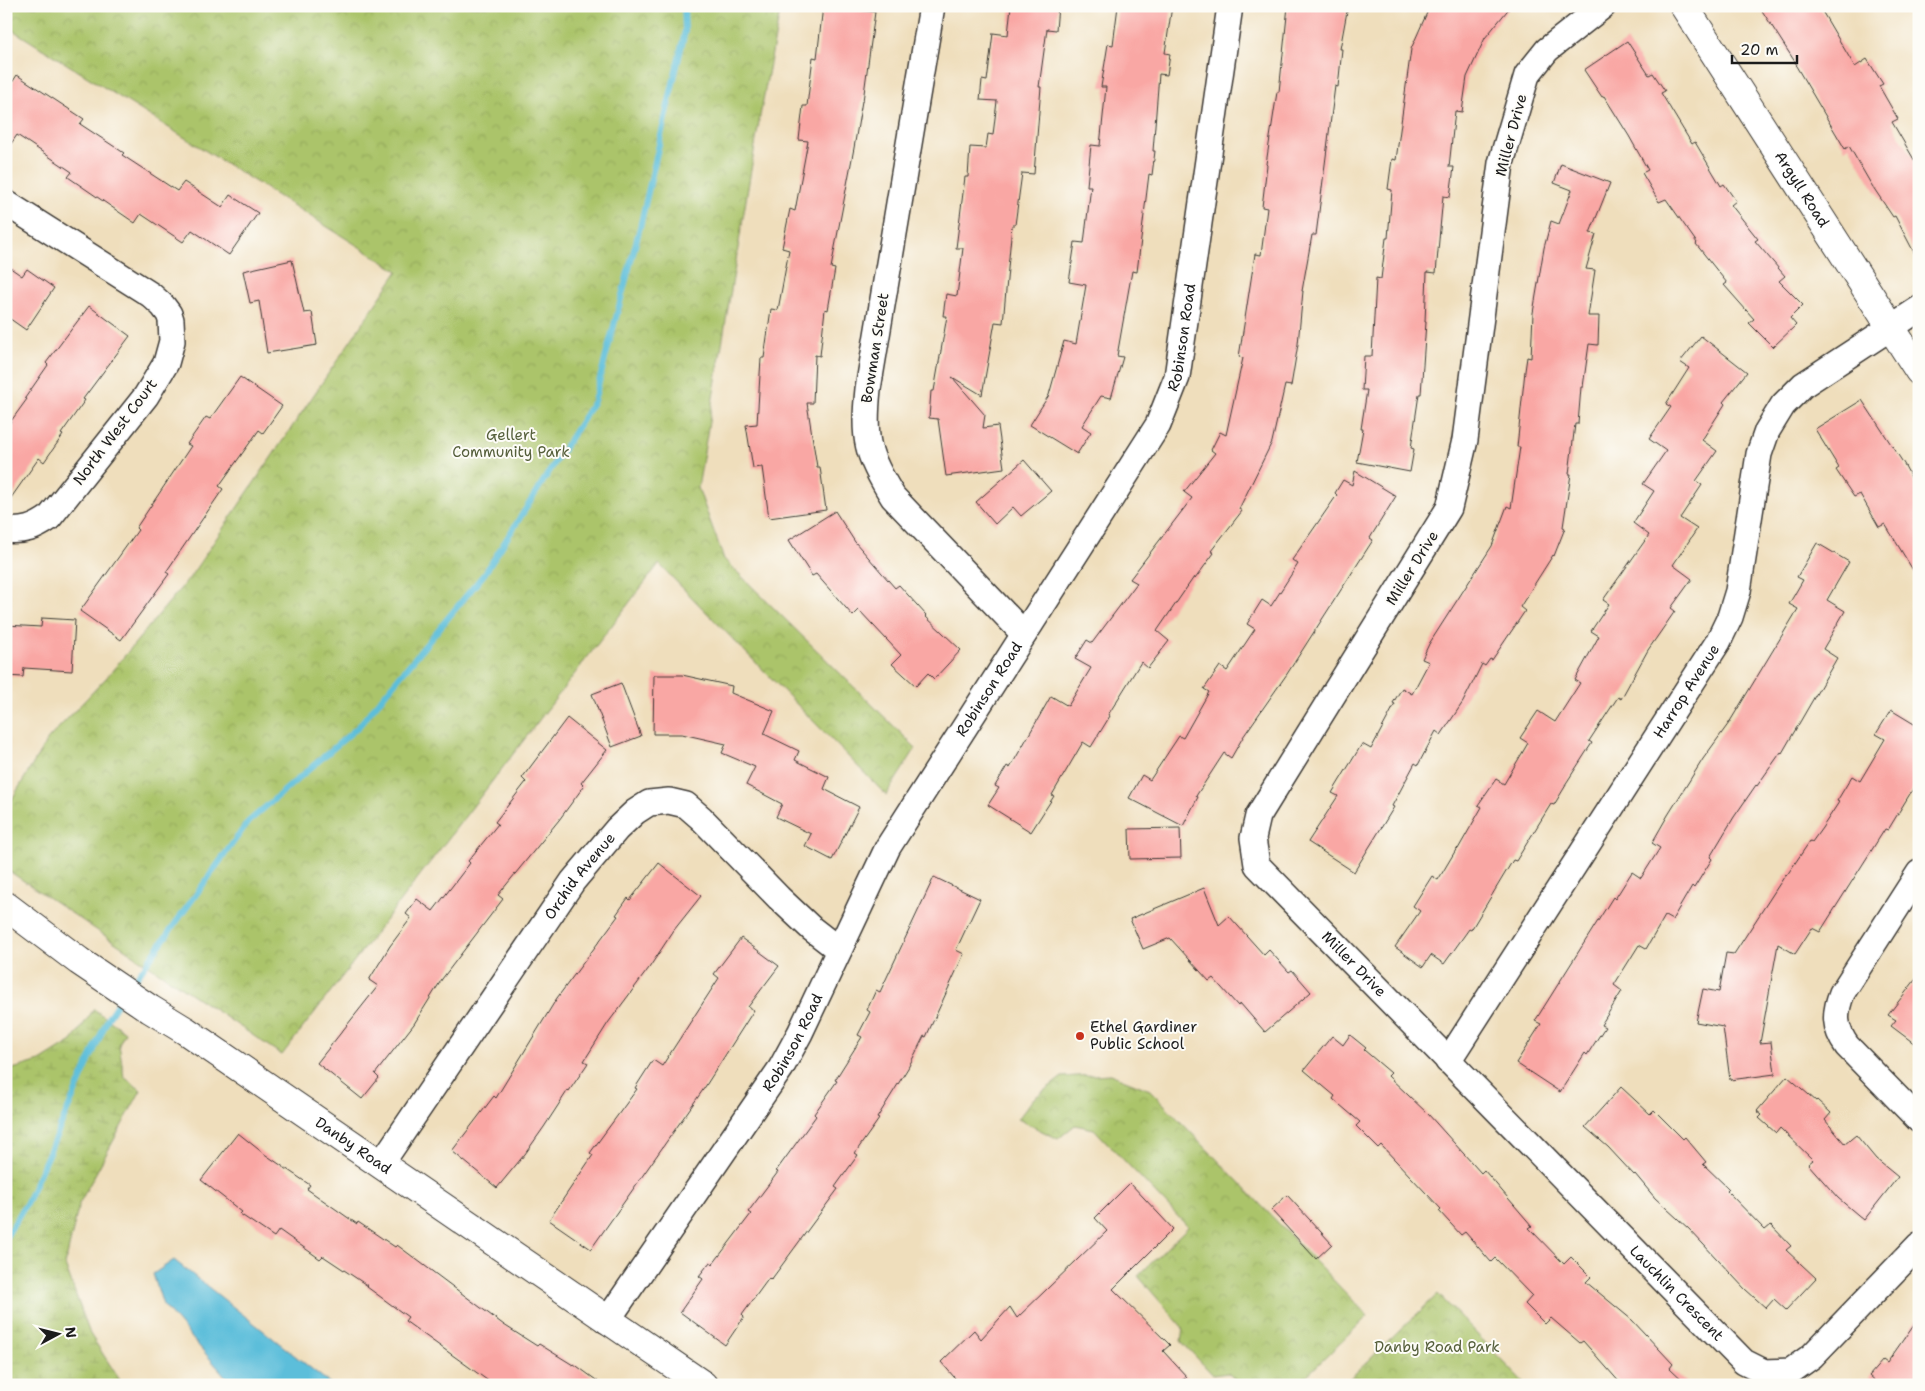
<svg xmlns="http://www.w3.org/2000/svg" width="1925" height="1391" viewBox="0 0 1925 1391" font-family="'Shantell Sans',sans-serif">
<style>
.wetland{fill:url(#wetland-marsh);stroke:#647043}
.park{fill:url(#park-crowns);stroke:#647043}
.water{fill:#5cbeda;stroke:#3c6d7b}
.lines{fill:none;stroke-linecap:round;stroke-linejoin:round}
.stream{stroke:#5cbeda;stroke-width:6}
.building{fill:#f9a7a4}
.minor-casing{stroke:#3c3934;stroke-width:28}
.tertiary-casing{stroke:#3c3934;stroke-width:30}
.minor{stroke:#fff;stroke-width:25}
.tertiary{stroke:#fff;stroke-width:28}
.poi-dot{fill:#c8321e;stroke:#fdfcf7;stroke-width:2}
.labels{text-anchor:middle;stroke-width:4;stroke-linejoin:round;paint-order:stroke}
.street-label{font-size:15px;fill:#1c1c1c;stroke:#fdfcf7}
.park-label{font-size:15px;fill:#555f3b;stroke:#fdfcf7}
.poi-label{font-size:15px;fill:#1c1c1c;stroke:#fdfcf7;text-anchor:start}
</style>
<defs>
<pattern id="wetland-marsh" width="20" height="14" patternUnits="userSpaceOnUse" patternTransform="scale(1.25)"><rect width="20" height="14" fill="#abc46a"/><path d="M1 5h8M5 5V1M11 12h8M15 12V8" fill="none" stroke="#93a85b"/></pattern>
<pattern id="park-crowns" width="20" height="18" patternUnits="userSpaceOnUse" patternTransform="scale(1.25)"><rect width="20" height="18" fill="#abc46a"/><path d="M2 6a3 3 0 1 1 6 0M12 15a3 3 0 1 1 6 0" fill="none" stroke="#93a85b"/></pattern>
</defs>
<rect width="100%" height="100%" fill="#fdfcf7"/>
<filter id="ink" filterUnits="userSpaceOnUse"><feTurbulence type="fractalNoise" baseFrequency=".02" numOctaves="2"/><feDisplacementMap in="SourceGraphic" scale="10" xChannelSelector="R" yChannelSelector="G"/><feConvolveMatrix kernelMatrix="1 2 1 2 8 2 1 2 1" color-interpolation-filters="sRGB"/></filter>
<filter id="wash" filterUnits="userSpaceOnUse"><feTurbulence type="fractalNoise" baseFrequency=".0096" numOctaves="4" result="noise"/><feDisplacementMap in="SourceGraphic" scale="20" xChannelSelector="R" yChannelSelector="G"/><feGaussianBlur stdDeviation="1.12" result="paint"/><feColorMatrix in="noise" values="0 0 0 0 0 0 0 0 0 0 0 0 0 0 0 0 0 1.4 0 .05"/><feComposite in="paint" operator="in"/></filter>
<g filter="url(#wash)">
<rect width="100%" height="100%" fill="#efdebc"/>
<!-- wetland -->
<path class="wetland" d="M 94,1009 L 125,1032 L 119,1044 L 124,1077 L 141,1090 L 79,1204 L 65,1265 L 90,1334 L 123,1385 L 6,1385 L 6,1071 L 40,1061 L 72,1041 Z"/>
<!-- park -->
<g class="park">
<path d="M 6,6 L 781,6 L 760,116 L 698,488 L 724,559 L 916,748 L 886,795 L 659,564 L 282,1055 L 6,869 L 6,809 L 48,739 L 107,677 L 190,577 L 398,271 L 6,26 Z"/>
<path d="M 1110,1074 L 1150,1090 L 1368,1316 L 1297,1385 L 1241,1385 L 1228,1373 L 1213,1375 L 1181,1341 L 1183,1328 L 1138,1276 L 1188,1227 L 1094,1129 L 1075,1125 L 1058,1139 L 1018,1119 L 1033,1099 L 1062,1077 Z"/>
<path d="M 1438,1294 L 1526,1385 L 1343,1385 Z"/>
</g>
<!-- water -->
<path class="water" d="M 174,1260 L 332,1385 L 233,1385 L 163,1305 L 153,1274 Z"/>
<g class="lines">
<!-- stream -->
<g class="stream">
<path d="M 129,988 L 248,822 L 358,727 L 485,573 L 594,401 L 640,227 L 685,31 L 684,6"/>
<path d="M 6,1237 L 27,1202 L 109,1016 L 121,998"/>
</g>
</g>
<g id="blocks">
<!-- building -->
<g class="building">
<path d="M 823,6 L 875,12 L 863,101 L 862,101 L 854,148 L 831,268 L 835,269 L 828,310 L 825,309 L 820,356 L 815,355 L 813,403 L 807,403 L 817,467 L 820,467 L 826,510 L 769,518 L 762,467 L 753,468 L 746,425 L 757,424 L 761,358 L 764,358 L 771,309 L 778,310 L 789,250 L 782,248 L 790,209 L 795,211 L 808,141 L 799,140 L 803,106 L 807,106 L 813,57 L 817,58 Z"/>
<path d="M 1011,6 L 1058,6 L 1056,30 L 1047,29 L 1039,87 L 1041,87 L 1034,174 L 1022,173 L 1015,225 L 1012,225 L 1003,323 L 995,322 L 982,395 L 952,377 L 985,415 L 983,428 L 998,426 L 1004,468 L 946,476 L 938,419 L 929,418 L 931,391 L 934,391 L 947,316 L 943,316 L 946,294 L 957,296 L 963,248 L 956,248 L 965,177 L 968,177 L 970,147 L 986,148 L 988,134 L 993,135 L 997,101 L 980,100 L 982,80 L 987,81 L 993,33 L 1008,35 Z"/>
<path d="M 1118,6 L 1172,6 L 1165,53 L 1170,54 L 1167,75 L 1159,74 L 1153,151 L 1155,151 L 1152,175 L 1149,174 L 1137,272 L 1132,271 L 1117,356 L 1123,357 L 1111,398 L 1101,396 L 1082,426 L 1091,432 L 1077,454 L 1030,425 L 1049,395 L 1064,341 L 1076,344 L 1086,285 L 1069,282 L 1075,242 L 1084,243 L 1091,186 L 1087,186 L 1091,145 L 1100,146 L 1106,87 L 1101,87 L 1108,44 L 1113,45 Z"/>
<path d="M 1288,6 L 1348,6 L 1340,49 L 1342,49 L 1338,87 L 1335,86 L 1316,235 L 1312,235 L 1302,291 L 1303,291 L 1298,344 L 1291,386 L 1285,385 L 1272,442 L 1239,509 L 1242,511 L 1211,551 L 1214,553 L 1195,579 L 1194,577 L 1157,631 L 1169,641 L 1148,668 L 1141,662 L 1108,715 L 1110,716 L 1091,747 L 1083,742 L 1052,795 L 1054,796 L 1031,832 L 988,805 L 999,788 L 995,786 L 1007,766 L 1010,768 L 1051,696 L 1068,706 L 1091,668 L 1075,659 L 1087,640 L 1092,643 L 1137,583 L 1130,579 L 1192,498 L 1184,492 L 1215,453 L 1211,450 L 1220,432 L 1226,435 L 1243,358 L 1239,357 L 1255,254 L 1261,255 L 1267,208 L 1262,207 L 1267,165 L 1266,164 L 1277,92 L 1279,92 Z"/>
<path d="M 1430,6 L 1511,6 L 1485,38 L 1467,77 L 1462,112 L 1455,111 L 1449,167 L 1454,167 L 1450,197 L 1443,196 L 1436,273 L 1427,272 L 1425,322 L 1426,322 L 1421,394 L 1419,394 L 1411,448 L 1414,449 L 1410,472 L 1357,462 L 1363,429 L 1361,429 L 1367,390 L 1362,390 L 1364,356 L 1372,356 L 1376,278 L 1381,279 L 1386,238 L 1388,238 L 1392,190 L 1388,189 L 1392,159 L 1396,160 L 1411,49 Z"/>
<path d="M 1759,6 L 1819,6 L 1855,67 L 1867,59 L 1883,84 L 1879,86 L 1898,119 L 1892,122 L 1919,168 L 1919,262 L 1895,216 L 1893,217 L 1871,184 L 1849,146 L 1845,149 L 1796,66 L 1797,65 Z"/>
<path d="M 1627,41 L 1649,75 L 1653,73 L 1665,91 L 1661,93 L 1692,144 L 1695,142 L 1721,186 L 1724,184 L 1736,201 L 1731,205 L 1758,239 L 1755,241 L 1785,276 L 1779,281 L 1803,305 L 1790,318 L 1796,325 L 1773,347 L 1749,323 L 1754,319 L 1724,285 L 1727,283 L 1696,244 L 1697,243 L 1666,199 L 1659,202 L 1642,173 L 1648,170 L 1629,136 L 1604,96 L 1602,97 L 1584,70 Z"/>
<path d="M 17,75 L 84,119 L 80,124 L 124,153 L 122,155 L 177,191 L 184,182 L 222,207 L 230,195 L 258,213 L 229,255 L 192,230 L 183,242 L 141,214 L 135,223 L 68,177 L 72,172 L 17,135 L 6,151 L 6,92 Z"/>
<path d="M 1561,164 L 1610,183 L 1590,233 L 1596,234 L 1586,269 L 1595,270 L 1588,316 L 1599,316 L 1598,345 L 1589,344 L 1583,387 L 1581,387 L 1578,424 L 1575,424 L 1569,474 L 1571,474 L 1563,527 L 1565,528 L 1554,556 L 1553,555 L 1520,607 L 1525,611 L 1492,660 L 1490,659 L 1485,666 L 1482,664 L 1463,702 L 1441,735 L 1436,731 L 1418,765 L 1415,763 L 1392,806 L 1394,807 L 1354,872 L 1308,842 L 1338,796 L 1332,793 L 1362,744 L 1371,749 L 1395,704 L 1393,703 L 1402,688 L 1412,694 L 1429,662 L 1422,659 L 1429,644 L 1492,546 L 1507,506 L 1511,508 L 1520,447 L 1517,447 L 1525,371 L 1527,357 L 1531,358 L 1533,313 L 1544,248 L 1551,221 L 1559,224 L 1572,190 L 1554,183 Z"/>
<path d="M 292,260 L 304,313 L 312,312 L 317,345 L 267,353 L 259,301 L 250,303 L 243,271 Z"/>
<path d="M 6,265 L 22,276 L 27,269 L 54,288 L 26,330 L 6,316 Z"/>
<path d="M 89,306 L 130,336 L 83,399 L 85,400 L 61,434 L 63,435 L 44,462 L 39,458 L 6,505 L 6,428 L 27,399 L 25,398 L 48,365 L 46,363 Z"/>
<path d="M 1701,336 L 1747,372 L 1723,402 L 1725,404 L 1702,440 L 1717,451 L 1696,481 L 1702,485 L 1680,518 L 1697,529 L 1673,565 L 1692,579 L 1671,608 L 1675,611 L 1648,650 L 1621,699 L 1618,697 L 1589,741 L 1592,743 L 1565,785 L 1566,785 L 1554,805 L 1551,804 L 1516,861 L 1513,860 L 1471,930 L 1469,929 L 1444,964 L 1431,955 L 1423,967 L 1395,947 L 1420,911 L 1413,906 L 1432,876 L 1438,880 L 1457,848 L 1458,849 L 1482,807 L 1478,805 L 1496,779 L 1504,784 L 1528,743 L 1520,738 L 1538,711 L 1555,722 L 1580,683 L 1575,680 L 1599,636 L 1591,631 L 1609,604 L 1603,600 L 1649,535 L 1633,523 L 1654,491 L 1643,484 L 1666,451 L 1649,439 L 1671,407 L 1666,404 L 1689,368 L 1680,362 Z"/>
<path d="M 240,377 L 282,406 L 263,433 L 259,430 L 219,486 L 223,489 L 166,572 L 169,574 L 121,640 L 80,611 L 138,530 L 136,528 L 191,446 L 187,444 L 206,417 L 210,419 Z"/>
<path d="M 1862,400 L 1904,464 L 1919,492 L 1919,580 L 1885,524 L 1879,527 L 1860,494 L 1854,497 L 1836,470 L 1839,468 L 1815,429 Z"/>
<path d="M 1024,460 L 1051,491 L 1021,516 L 1013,507 L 995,524 L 976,502 Z"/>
<path d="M 1355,471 L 1396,496 L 1370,538 L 1373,540 L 1287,674 L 1243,737 L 1231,758 L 1224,753 L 1196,796 L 1198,797 L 1183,826 L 1129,798 L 1142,775 L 1150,780 L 1179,736 L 1183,738 L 1209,692 L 1204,689 L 1220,666 L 1227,671 L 1255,629 L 1247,624 L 1262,600 L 1271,606 L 1298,564 L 1292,560 L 1337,495 L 1335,493 L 1343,480 L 1352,485 Z"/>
<path d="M 835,511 L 855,542 L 895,588 L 899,585 L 926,615 L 925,616 L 961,650 L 934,679 L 928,673 L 916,686 L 892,664 L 901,655 L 859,610 L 853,616 L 816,574 L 812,576 L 789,540 Z"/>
<path d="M 1817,543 L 1849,562 L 1827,600 L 1845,611 L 1823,649 L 1837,658 L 1782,753 L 1781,752 L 1757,786 L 1756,785 L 1734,817 L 1710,857 L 1712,859 L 1694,888 L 1692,886 L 1672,920 L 1665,916 L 1646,949 L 1639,945 L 1614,985 L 1622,991 L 1601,1025 L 1605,1027 L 1587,1055 L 1585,1053 L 1560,1092 L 1516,1063 L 1541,1024 L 1535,1021 L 1613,897 L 1615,899 L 1632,872 L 1641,878 L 1660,848 L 1652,843 L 1668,815 L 1703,759 L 1729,723 L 1798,609 L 1789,604 L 1803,580 L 1797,577 Z"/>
<path d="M 42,618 L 75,620 L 72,671 L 24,668 L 23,677 L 6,676 L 6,625 L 41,627 Z"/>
<path d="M 654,675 L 682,675 L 732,686 L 731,693 L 774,711 L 764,734 L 799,751 L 795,760 L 829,777 L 824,789 L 859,807 L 832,860 L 805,846 L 811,834 L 776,817 L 782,804 L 746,785 L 755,767 L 722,753 L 726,744 L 682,734 L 653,734 Z"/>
<path d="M 621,683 L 641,736 L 612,747 L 592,694 Z"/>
<path d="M 1891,710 L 1919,727 L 1919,779 L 1888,830 L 1885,829 L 1820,932 L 1812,928 L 1795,954 L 1778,944 L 1760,1043 L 1771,1042 L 1775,1074 L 1730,1080 L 1723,1027 L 1696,1022 L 1703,989 L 1719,992 L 1726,953 L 1734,954 L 1786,874 L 1787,875 L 1810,841 L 1812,842 L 1822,828 L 1839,802 L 1837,801 L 1852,776 L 1860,781 L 1885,739 L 1876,734 Z"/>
<path d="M 567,718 L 607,750 L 581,783 L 584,786 L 559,820 L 498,895 L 503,899 L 442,979 L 414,1024 L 375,1074 L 379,1078 L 362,1099 L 317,1063 L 378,986 L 369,980 L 390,946 L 411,918 L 406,914 L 417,899 L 433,911 L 470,863 L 468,861 L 498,824 L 495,822 L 526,782 L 522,778 Z"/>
<path d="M 1180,828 L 1181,858 L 1130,859 L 1129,829 Z"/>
<path d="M 659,863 L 701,896 L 674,930 L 649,968 L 608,1023 L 584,1061 L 588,1063 L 569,1091 L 568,1090 L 544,1127 L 525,1154 L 497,1188 L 452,1151 L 494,1096 L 496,1098 L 557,998 L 618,916 L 616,915 L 628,898 L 630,900 Z"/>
<path d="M 934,877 L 980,899 L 956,950 L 964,954 L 926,1037 L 924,1036 L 908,1068 L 877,1118 L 879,1119 L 855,1153 L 858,1155 L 835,1187 L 838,1189 L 771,1280 L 769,1278 L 742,1315 L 744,1317 L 725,1345 L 680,1312 L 703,1279 L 699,1276 L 710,1262 L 713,1264 L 751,1214 L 748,1212 L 778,1172 L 776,1171 L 816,1116 L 814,1114 L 837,1081 L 835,1080 L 862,1037 L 858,1035 L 870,1012 L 867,1010 L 876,990 L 880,992 Z"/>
<path d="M 1204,888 L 1219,925 L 1229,916 L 1264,955 L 1269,950 L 1289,972 L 1292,970 L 1311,992 L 1265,1032 L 1240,1003 L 1238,1006 L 1213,978 L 1209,981 L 1170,938 L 1143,949 L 1130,919 Z"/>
<path d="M 741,938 L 779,966 L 748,1007 L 754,1010 L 705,1087 L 591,1249 L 549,1220 L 593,1155 L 590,1153 L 637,1089 L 635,1088 L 653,1060 L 662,1066 L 719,978 L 714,974 Z"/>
<path d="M 1919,975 L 1919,1047 L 1891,1026 L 1896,1020 L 1888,1015 Z"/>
<path d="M 1350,1035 L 1366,1048 L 1364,1050 L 1391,1073 L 1388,1076 L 1428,1114 L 1481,1173 L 1484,1170 L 1532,1226 L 1529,1228 L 1564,1264 L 1571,1257 L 1591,1277 L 1586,1282 L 1632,1320 L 1673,1364 L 1670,1368 L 1688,1385 L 1622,1385 L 1583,1341 L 1580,1343 L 1551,1318 L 1545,1324 L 1525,1304 L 1532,1296 L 1495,1258 L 1491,1262 L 1465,1232 L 1461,1235 L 1439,1211 L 1441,1209 L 1381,1145 L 1378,1148 L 1356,1126 L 1360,1122 L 1333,1099 L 1335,1096 L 1304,1070 L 1332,1036 L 1343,1045 Z"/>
<path d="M 1787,1076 L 1816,1101 L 1817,1100 L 1831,1113 L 1825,1120 L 1845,1144 L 1856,1135 L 1876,1159 L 1898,1177 L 1864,1220 L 1838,1198 L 1808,1164 L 1813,1160 L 1780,1128 L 1776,1133 L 1759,1118 L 1762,1115 L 1757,1111 Z"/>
<path d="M 1621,1087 L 1650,1114 L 1654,1110 L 1683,1139 L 1685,1137 L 1706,1162 L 1703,1164 L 1729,1189 L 1727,1191 L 1765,1230 L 1771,1225 L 1791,1246 L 1786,1250 L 1816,1278 L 1786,1310 L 1774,1299 L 1766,1308 L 1745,1289 L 1689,1229 L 1655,1198 L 1635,1174 L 1634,1175 L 1608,1147 L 1585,1127 Z"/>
<path d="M 238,1133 L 263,1153 L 310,1185 L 307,1189 L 357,1224 L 358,1222 L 395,1247 L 397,1245 L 504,1325 L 537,1346 L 539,1344 L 573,1365 L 574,1364 L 603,1385 L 494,1385 L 405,1321 L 408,1317 L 367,1287 L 368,1286 L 323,1256 L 320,1259 L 279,1230 L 274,1237 L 240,1214 L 242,1212 L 201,1180 Z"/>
<path d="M 1130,1183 L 1173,1229 L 1113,1289 L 1170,1345 L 1163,1351 L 1187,1377 L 1175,1385 L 961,1385 L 941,1362 L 974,1330 L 981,1339 L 1010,1307 L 1017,1318 L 1107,1231 L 1095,1218 Z"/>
<path d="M 1287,1195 L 1332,1244 L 1316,1259 L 1271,1210 Z"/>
<path d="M 1919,1317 L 1919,1385 L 1879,1385 L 1869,1376 L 1883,1360 L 1887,1363 Z"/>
</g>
</g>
</g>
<g filter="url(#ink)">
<use href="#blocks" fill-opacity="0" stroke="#3c3934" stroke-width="1"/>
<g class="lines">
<!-- minor casing -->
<g class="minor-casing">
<g id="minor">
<path d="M 932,6 L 868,389 C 863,439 866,454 893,497 L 1024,634"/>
<path id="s1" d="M 1603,6 L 1547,50 L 1527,75 L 1501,163 L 1465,440 L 1449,508 L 1258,816 L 1253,838 L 1257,865 L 1744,1362 L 1764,1372 L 1791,1371 L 1812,1356 L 1919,1245"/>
<path d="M 6,203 L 151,295 L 163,306 L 169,314 L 171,320 L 172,341 L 166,363 L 146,396 L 49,518 C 35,528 23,532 6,530"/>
<path d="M 1919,873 L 1842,993 C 1834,1013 1834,1028 1847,1046 L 1919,1120"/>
<path id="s2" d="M 1448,1061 L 1718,642 L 1730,617 L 1738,591 L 1759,454 L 1767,431 L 1783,405 L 1803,385 L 1919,309"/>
<path id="s3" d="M 381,1164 L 573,881 L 617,829 L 635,812 L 649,803 L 669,801 L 686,805 L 701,818 L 779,898 L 812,929 L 839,950"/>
<path id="s4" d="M 607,1321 L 781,1068 L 800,1033 L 888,847 L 1158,425 L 1177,377 L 1230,6"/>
</g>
</g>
<!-- tertiary casing -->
<g class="tertiary-casing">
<g id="tertiary">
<path id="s5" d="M 1684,6 L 1919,371"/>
<path id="s6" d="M 6,906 L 79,961 L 150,1009 L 186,1031 L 703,1385"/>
</g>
</g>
<!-- minor -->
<use href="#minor" class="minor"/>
<!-- tertiary -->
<use href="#tertiary" class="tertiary"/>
</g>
</g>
<!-- markers -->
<circle class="poi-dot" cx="1080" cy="1036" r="5"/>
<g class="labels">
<!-- street labels -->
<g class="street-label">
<text transform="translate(1511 135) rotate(-75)" y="5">Miller Drive</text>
<text dy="5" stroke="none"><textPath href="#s5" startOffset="218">Argyll Road</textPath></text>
<text dy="5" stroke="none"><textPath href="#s4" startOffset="1145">Robinson Road</textPath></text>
<text transform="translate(875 348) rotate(-81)" y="5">Bowman Street</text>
<text transform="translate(115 432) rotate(-53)" y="5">North West Court</text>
<text transform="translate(1412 568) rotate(-58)" y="5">Miller Drive</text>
<text dy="5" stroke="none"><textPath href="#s4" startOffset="740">Robinson Road</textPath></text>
<text dy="5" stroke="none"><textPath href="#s2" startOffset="440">Harrop Avenue</textPath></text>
<text dy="5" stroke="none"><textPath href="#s3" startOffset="350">Orchid Avenue</textPath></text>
<text dy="5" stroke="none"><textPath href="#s1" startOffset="1095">Miller Drive</textPath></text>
<text dy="5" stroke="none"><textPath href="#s4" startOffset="335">Robinson Road</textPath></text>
<text dy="5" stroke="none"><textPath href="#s6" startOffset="422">Danby Road</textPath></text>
<text dy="5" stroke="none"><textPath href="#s1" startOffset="1556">Lauchlin Crescent</textPath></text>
</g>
<!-- park labels -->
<g class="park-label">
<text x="511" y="440">Gellert<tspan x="511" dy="17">Community Park</tspan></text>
<text x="1437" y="1352">Danby Road Park</text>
</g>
<!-- poi labels -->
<g class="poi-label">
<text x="1090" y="1032">Ethel Gardiner<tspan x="1090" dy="17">Public School</tspan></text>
</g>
</g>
<!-- margin -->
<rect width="1925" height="1391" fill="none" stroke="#fdfcf7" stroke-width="25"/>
<!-- north arrow -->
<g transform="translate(58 1334) rotate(83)" stroke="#fdfcf7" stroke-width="4" paint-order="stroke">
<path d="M0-4L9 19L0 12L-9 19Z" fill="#1c1c1c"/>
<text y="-8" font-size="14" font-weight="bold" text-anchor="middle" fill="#1c1c1c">N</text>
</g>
<!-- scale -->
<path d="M1732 55v8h65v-8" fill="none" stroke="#1c1c1c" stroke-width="2.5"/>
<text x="1740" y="55" font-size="15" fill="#1c1c1c" stroke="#fdfcf7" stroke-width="4" paint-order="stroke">20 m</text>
</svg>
